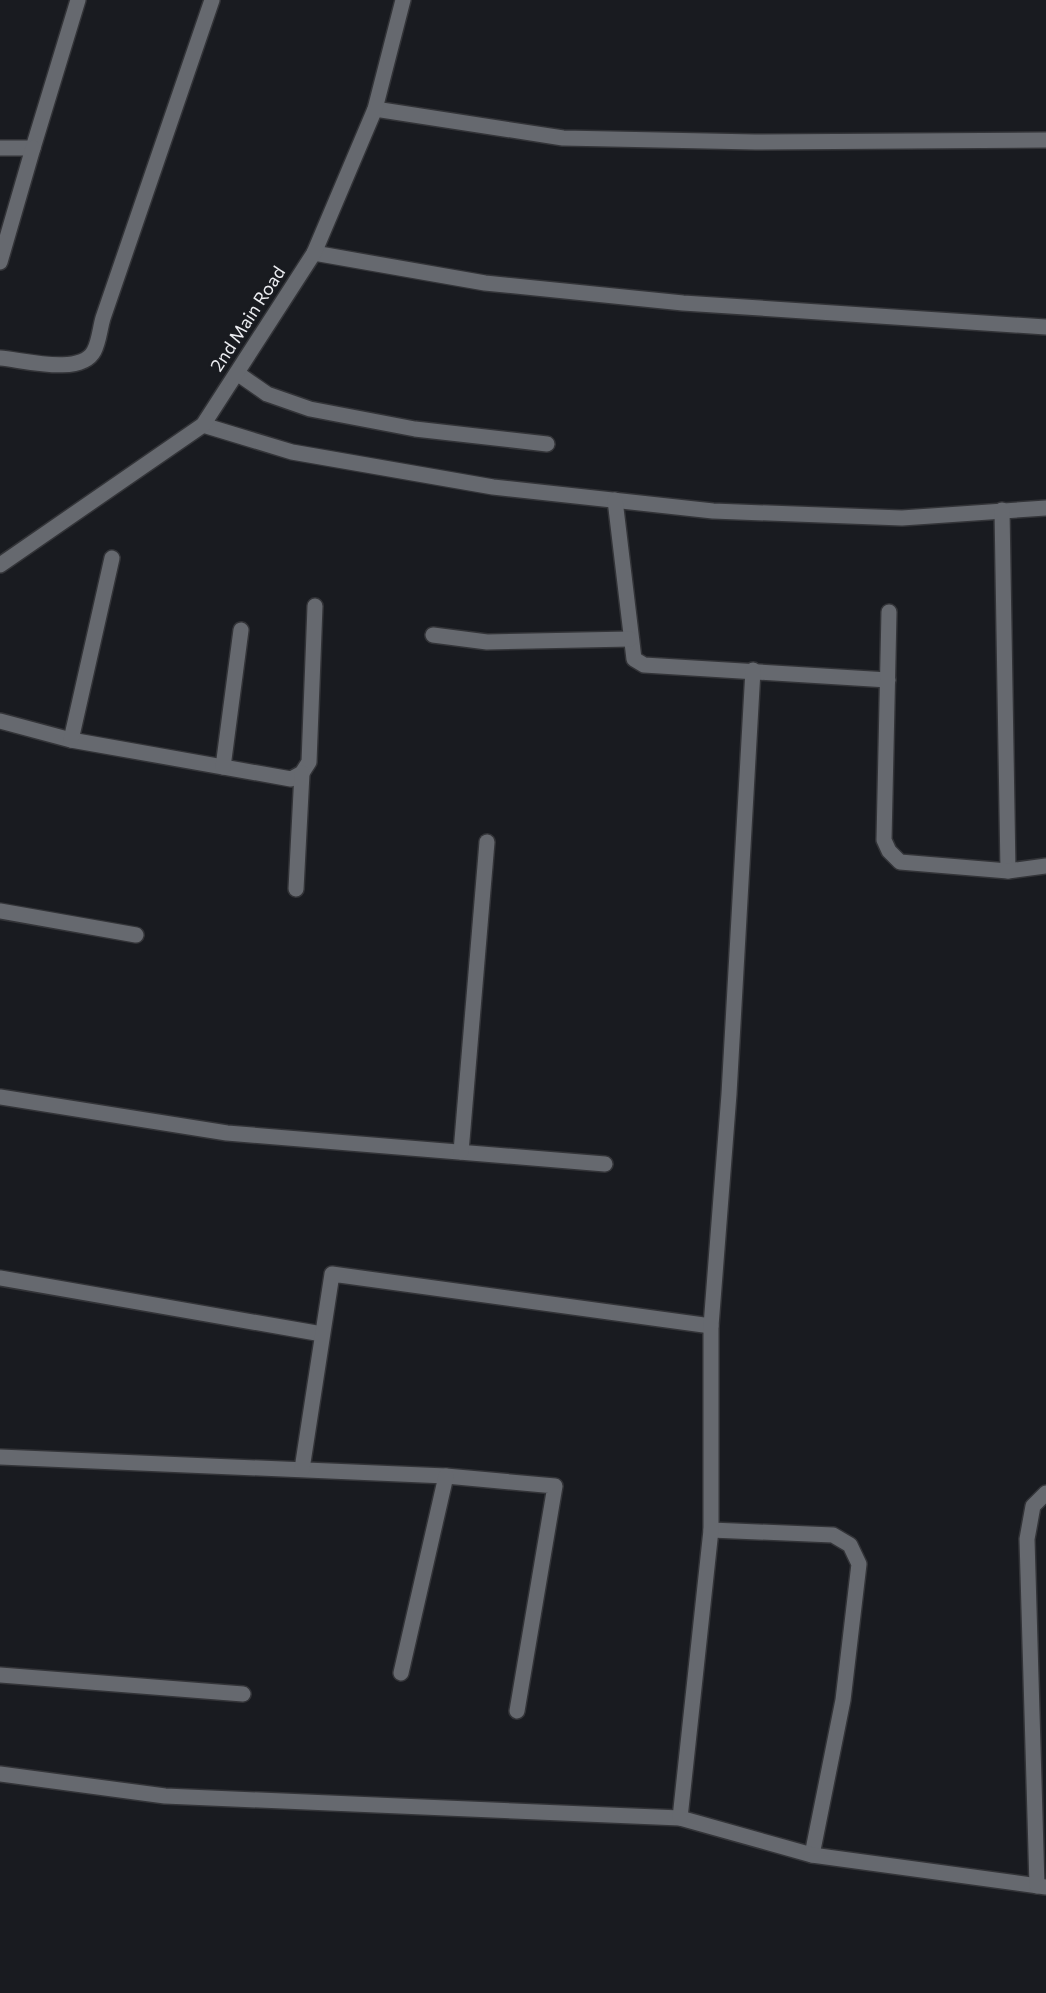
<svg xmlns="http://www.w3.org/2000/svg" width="1046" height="1993" viewBox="0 0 1046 1993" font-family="Commissioner,sans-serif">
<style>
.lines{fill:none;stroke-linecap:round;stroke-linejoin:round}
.minor-casing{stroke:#333438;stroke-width:18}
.minor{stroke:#66696f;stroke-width:15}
.labels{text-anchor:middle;stroke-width:5;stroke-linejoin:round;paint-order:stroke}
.street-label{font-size:18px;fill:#ecedf1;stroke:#191b20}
</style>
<rect width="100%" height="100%" fill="#191b20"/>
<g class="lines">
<!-- minor casing -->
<g class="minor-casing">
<g id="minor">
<path d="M 375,109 L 563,138 L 755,142 L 1046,140"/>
<path d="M 0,148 L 33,148 L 78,0"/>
<path d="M 314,253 L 485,283 L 683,303 L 1046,327"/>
<path d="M 0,262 L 33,148"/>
<path d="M 0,358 C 24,360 81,376 94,351 C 99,342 100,328 103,318 L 212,0"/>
<path d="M 237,373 L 267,394 L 310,409 L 415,429 L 547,444"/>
<path d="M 203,425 L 292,452 L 493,487 L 713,511 L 902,518 L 1046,508"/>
<path d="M 615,500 L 634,659 L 644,665 L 888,680"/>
<path d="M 1002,510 L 1008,871"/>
<path d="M 0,565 L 203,425 L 314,253 L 375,109 L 403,0"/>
<path d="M 889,612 L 884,840 L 889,851 L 900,862 L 1008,871 L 1046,866"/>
<path d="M 433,635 L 487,642 L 630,639"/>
<path d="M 0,721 L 71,740 L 291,779 L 302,773 L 309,762 L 315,606"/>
<path d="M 71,740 L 112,558"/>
<path d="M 223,767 L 241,630"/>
<path d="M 296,889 L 302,773"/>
<path d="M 0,911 L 136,935"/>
<path d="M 0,1097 L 227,1133 L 605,1164"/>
<path d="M 461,1152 L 487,842"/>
<path d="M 0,1278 L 322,1334"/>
<path d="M 0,1457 L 446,1476 L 555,1486 L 517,1711"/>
<path d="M 302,1469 L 332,1274 L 711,1326"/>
<path d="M 711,1530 L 833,1535 L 850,1545 L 859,1564 L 843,1700 L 812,1855"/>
<path d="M 401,1673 L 446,1476"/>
<path d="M 0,1675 L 243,1694"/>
<path d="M 0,1774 L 165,1796 L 680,1818 L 812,1855 L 1046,1887"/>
<path d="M 680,1818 L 711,1530 L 711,1326 L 729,1094 L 753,670"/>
<path d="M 1037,1886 L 1027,1539 L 1033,1506 L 1046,1493"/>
</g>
</g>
<!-- minor -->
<use href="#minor" class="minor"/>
</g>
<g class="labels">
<!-- street labels -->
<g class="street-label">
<text transform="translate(248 319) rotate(-57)" y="6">2nd Main Road</text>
</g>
</g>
</svg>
